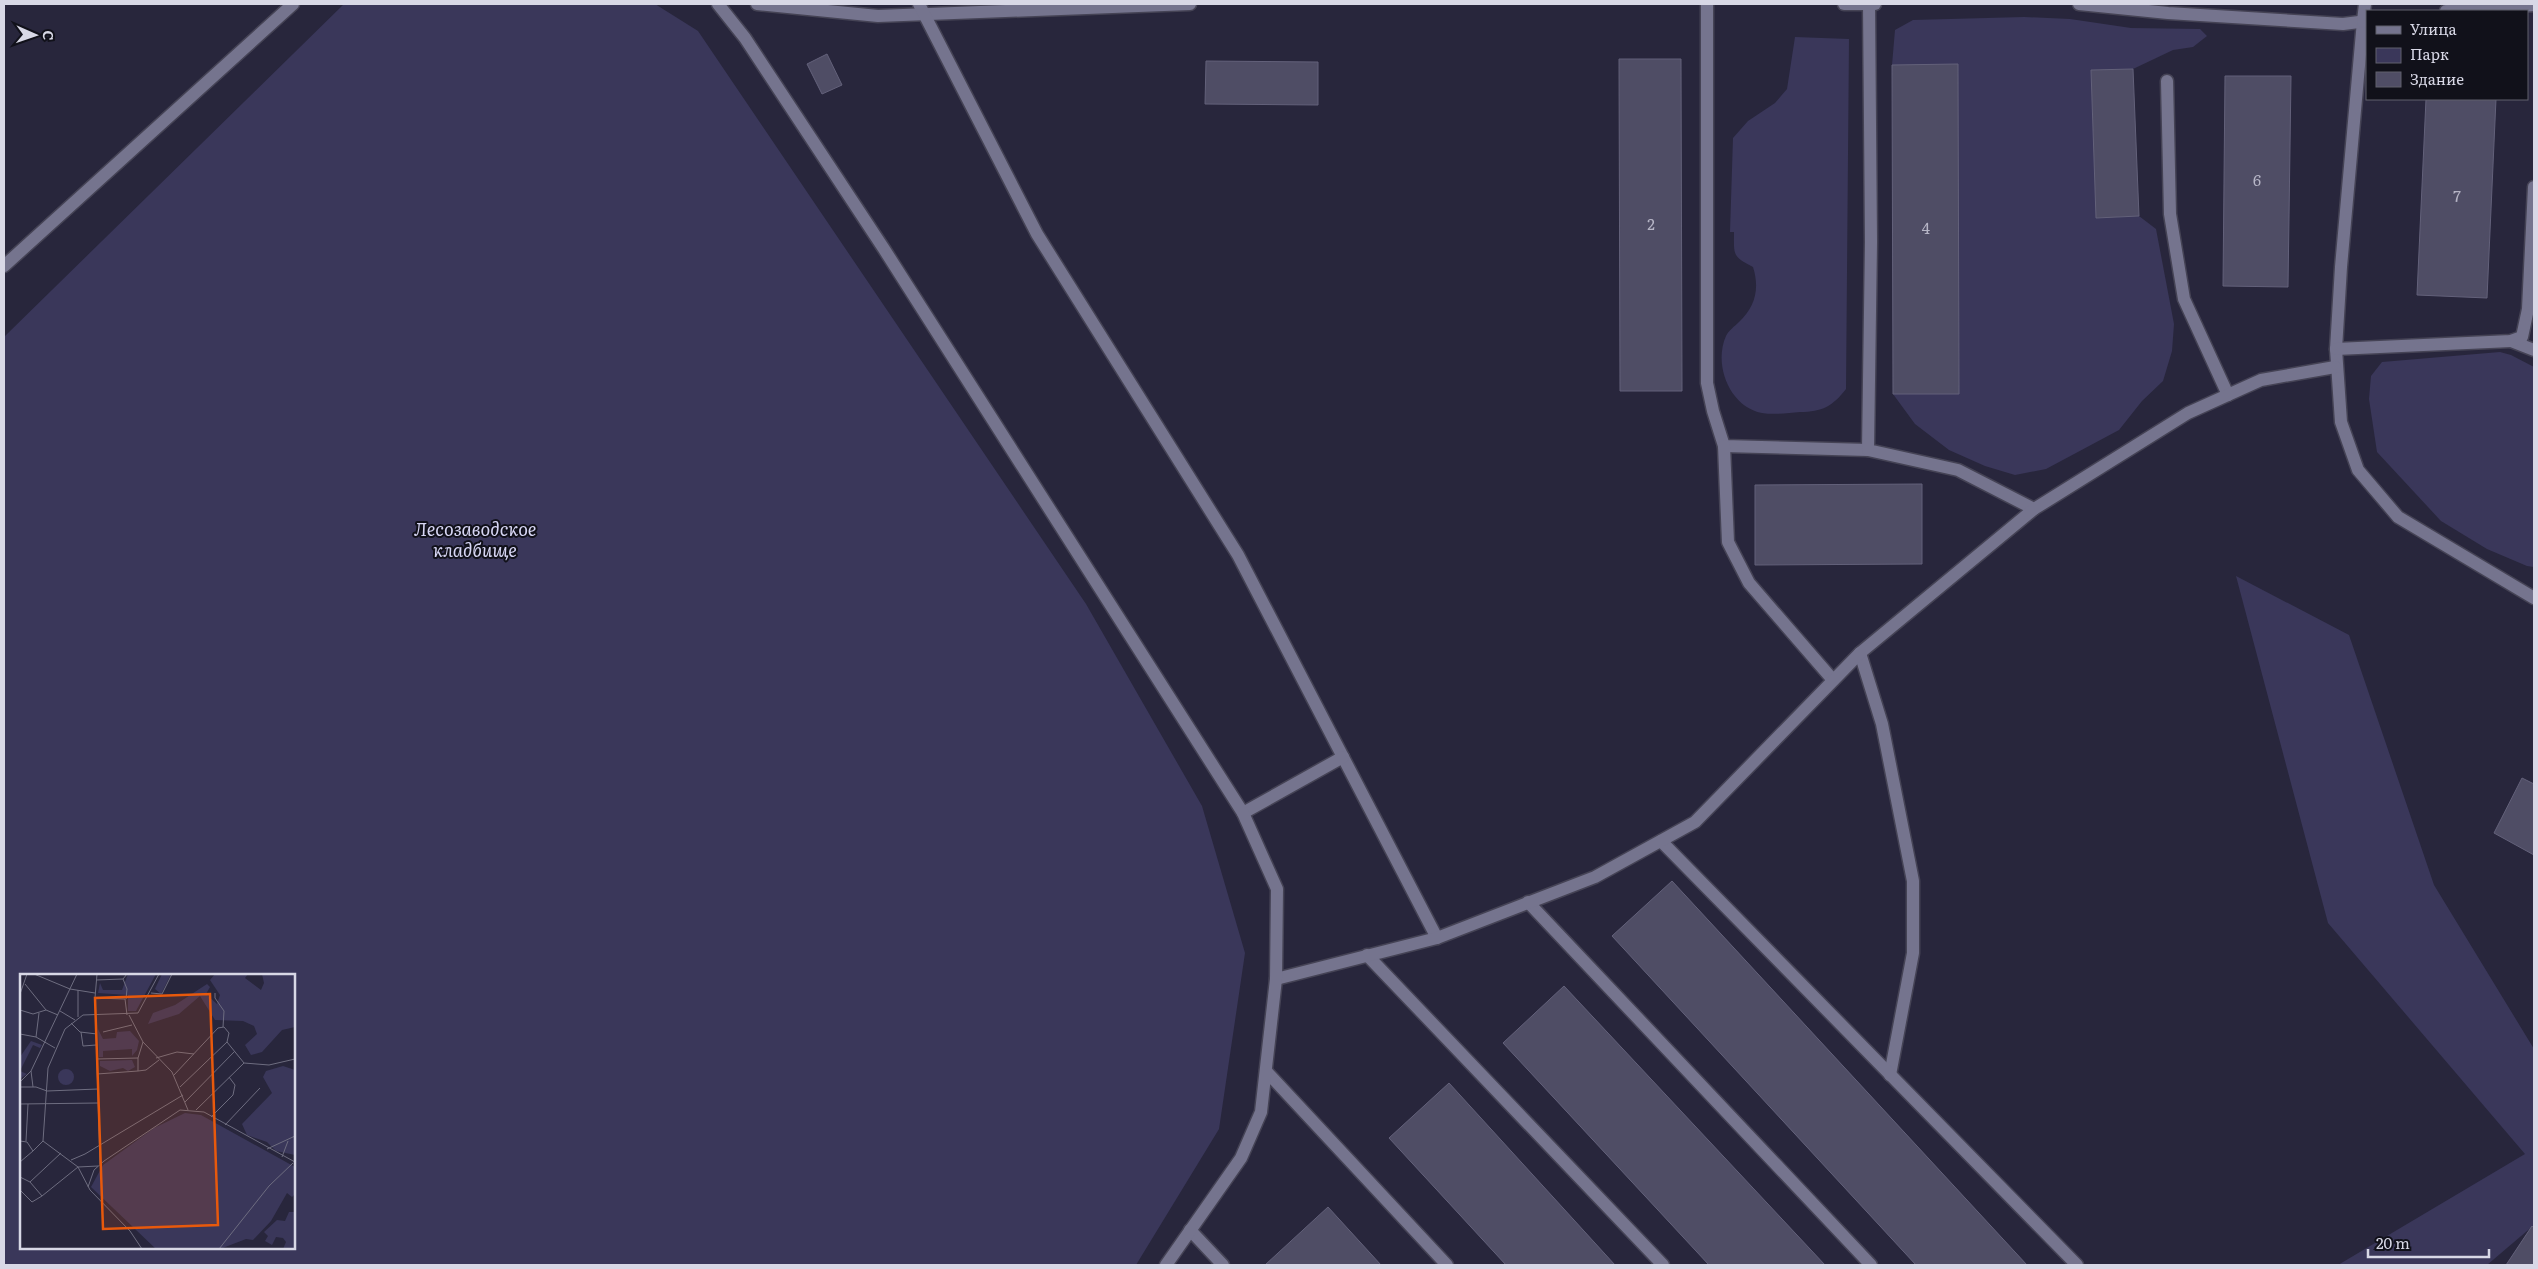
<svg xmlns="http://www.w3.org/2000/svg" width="2538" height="1269" viewBox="0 0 2538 1269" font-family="Literata,serif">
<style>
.green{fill:#3a375a;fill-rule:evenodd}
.building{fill:#4f4d65;stroke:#63617a}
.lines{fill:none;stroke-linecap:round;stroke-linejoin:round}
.service-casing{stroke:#454355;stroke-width:15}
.minor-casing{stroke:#454355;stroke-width:15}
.service{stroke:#75748e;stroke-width:12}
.minor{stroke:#75748e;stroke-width:12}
.labels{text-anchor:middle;stroke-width:4;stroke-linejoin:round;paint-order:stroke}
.number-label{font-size:15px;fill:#b6b5c6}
.park-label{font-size:18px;font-style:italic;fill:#d7d6f4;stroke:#11111a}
.inset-road{fill:none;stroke:#6e6d80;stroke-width:1}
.view{fill:#e8590c;fill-opacity:0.15;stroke:#e8590c;stroke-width:2.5}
.inset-edge{fill:none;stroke:#d8d8e6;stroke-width:2.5}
</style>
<rect width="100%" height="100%" fill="#28263c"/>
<!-- green -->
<g class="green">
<path d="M 344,4 L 655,4 L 698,31 L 1086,604 L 1202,806 L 1245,953 L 1219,1129 L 1136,1265 L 4,1265 L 4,337 ZM 294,975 L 294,1248 L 21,1248 L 21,975 Z"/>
<path d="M 2024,17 L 2070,19 L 2131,28 L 2200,29 L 2207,36 L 2193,47 L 2173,50 L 2133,69 L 2091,70 L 2096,218 L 2139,216 L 2156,229 L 2174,324 L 2172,351 L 2163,381 L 2142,401 L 2119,430 L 2046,469 L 2015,475 L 1985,466 L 1949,450 L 1915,424 L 1893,394 L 1959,393 L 1958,65 L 1892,65 L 1895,30 L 1913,20 Z"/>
<path d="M 1795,37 L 1849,39 L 1846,389 C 1833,406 1822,412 1800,412 C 1788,413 1774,415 1762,413 C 1730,407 1713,365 1726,336 C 1728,331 1735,326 1739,322 C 1755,307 1760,289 1753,267 C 1732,256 1734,255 1734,232 L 1730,232 L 1733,138 L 1748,121 L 1775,103 L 1787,89 Z"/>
<path d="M 2500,352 L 2511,355 L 2534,367 L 2534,567 L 2527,566 L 2487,549 L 2441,521 L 2377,452 L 2369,399 L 2371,376 L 2382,362 Z"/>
<path d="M 2236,576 L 2349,635 L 2434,885 L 2534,1049 L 2534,1225 L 2487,1265 L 2338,1265 L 2525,1154 L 2328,923 Z"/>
</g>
<!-- building -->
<g class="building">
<path d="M 827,54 L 842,85 L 822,94 L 807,64 Z"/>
<path d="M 1619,59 L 1681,59 L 1682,391 L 1620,391 Z"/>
<path d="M 1206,61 L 1318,62 L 1318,105 L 1205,104 Z"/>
<path d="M 1958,64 L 1959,394 L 1893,394 L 1892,65 Z"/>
<path d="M 2133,69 L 2139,216 L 2096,218 L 2091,70 Z"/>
<path d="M 2225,76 L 2291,76 L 2288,287 L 2223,286 Z"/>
<path d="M 2426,99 L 2496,99 L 2487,298 L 2417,295 Z"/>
<path d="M 1922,484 L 1922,564 L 1755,565 L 1755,485 Z"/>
<path d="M 2522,778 L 2534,784 L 2534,855 L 2494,833 Z"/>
<path d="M 1672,881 L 2027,1265 L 1916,1265 L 1612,936 Z"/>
<path d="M 1564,986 L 1825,1265 L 1709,1265 L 1503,1043 Z"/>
<path d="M 1449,1083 L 1615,1265 L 1506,1265 L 1389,1138 Z"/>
<path d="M 1328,1207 L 1381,1265 L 1265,1265 Z"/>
<path d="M 2532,1226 L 2534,1228 L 2534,1265 L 2506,1265 Z"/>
</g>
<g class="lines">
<!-- service casing -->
<g class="service-casing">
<g id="service">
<path d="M 757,4 L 878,16 L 1190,4"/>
<path d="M 919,4 L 1037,234 L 1238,555 L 1437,938"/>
<path d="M 1707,4 L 1707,383 L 1713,411 L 1724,446 L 1868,450"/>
<path d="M 1869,4 L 1871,242 L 1868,450 L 1958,470 L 2034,509"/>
<path d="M 2363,21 L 2341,267 L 2336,349 L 2341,422 L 2358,470 L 2398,517 L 2534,598"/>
<path d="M 2167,81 L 2170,214 L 2184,299 L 2228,395"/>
<path d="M 2511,341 L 2534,350"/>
<path d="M 2336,349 L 2511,341 L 2522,337 L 2528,309 L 2534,187"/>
<path d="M 1724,446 L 1728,542 L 1749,583 L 1833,680"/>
<path d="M 1860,653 L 1882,724 L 1913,881 L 1913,953 L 1890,1075"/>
<path d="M 1243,813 L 1343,757"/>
<path d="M 1661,841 L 2077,1265"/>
<path d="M 1528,902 L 1871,1265"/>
<path d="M 1367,955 L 1663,1265"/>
<path d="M 1276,979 L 1437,938 L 1595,877 L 1695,822 L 1860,653 L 2034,509 L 2188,413 L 2261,380 L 2335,367"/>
<path d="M 1266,1071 L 1447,1265"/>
<path d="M 1190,1230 L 1223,1265"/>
</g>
</g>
<!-- minor casing -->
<g class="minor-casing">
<g id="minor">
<path d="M 718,4 L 745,38 L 884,249 L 1243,813 L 1277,889 L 1276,979 L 1261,1112 L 1241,1158 L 1166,1265"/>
<path d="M 1844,4 L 1875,4"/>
<path d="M 2079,4 L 2168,13 L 2343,24 L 2367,21"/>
<path d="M 2446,11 L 2534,5"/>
<path d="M 2363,21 L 2365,4"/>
<path d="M 4,266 L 293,4"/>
</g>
</g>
<!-- service -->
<use href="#service" class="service"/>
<!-- minor -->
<use href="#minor" class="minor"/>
</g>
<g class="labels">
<!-- number labels -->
<g class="number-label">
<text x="2257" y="186">6</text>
<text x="2457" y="202">7</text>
<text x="1651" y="230">2</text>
<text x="1926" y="234">4</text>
</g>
<!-- park labels -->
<g class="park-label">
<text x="475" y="536">Лесозаводское<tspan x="475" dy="21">кладбище</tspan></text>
</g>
</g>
<!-- overview -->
<g transform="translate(20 974)">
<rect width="275" height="275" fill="#28263c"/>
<path d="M 108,0 L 136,0 L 116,37 L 108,37 L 108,21 L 78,19 L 80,9 L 83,16 L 102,16 ZM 142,0 L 151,0 L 141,20 L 135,15 ZM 195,0 L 228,0 L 225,4 L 241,16 L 244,9 L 242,0 L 275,0 L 275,53 L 262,56 L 242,78 L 231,81 L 225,71 L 237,60 L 234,52 L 223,47 L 195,46 L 180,22 L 159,40 L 128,50 L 133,39 L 155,31 L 187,10 L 190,13 L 186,20 L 197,30 L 200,21 L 190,6 ZM 78,55 L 83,65 L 96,64 L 97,58 L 110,57 L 119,67 L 117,76 L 112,82 L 112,75 L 83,77 L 83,83 L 79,83 ZM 11,67 L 22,71 L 20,74 L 13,71 L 0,97 L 7,100 L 0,105 L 0,83 ZM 112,86 L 115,93 L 108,97 L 103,94 L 90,97 L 80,92 L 80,87 ZM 263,92 L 275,96 L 275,181 L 256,177 L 247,168 L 227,161 L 222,150 L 252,119 L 243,103 L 246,97 ZM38 103a8 8 0 1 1 16 0a8 8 0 1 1-16 0ZM 165,139 L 181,141 L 275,193 L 275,220 L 272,223 L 267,219 L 251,247 L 233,266 L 226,265 L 200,275 L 136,275 L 71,213 L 83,191 L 134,154 ZM 269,238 L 275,238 L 275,275 L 263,275 L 266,268 L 263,264 L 256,263 L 252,271 L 245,267 L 248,262 L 244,258 L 257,246 L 265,247 Z" fill="#3a375a"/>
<path class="inset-road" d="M 14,0 L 50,15 L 75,19M 77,0 L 75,24 L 80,190M 103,5 L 107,15 L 106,25M 76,6 L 103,5 L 107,0M 5,10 L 26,36M 58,16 L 58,43M 131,19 L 142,20 L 152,0M 195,19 L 195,24 L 204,37 L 203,53M 0,20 L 7,0M 75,24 L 105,25 L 107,41M 0,36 L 13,40 L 26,36 L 38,41M 40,37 L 55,46M 109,41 L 123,68 L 152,98 L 168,136M 51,49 L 60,58 L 77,60M 61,58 L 63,72 L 76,71M 83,58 L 112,51M 0,60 L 16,63 L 35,74M 16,63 L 19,39M 136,84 L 157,78 L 174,80M 77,85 L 118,84 L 123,68M 224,89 L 249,91 L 275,85M 11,97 L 13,113M 118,97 L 126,96 L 139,86M 77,100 L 118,97 L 118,84M 154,101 L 198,54 L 204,53 L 209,59 L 207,68 L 160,113M 0,108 L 11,97 L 57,0M 0,113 L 16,113 L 27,117 L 78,115M 165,128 L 215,77M 0,130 L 78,129M 176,136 L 224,89 L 207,68M 191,143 L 213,121 L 215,111 L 209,103M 205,151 L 240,114M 0,167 L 7,168 L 13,177 L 23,167 L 28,94 L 45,55 L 63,41 L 118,39 L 139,0M 6,167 L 8,130M 247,175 L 275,162M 262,183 L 268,167M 51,186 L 65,180 L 163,121M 0,188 L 13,177M 78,192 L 58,193 L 70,216 L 110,257 L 122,275M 0,203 L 10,208 L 22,222 L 12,228 L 0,216M 10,208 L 41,179M 68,213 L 74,196 L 84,187 L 160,136 L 184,138 L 275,188M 22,222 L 58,193 L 23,167M 199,275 L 249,212 L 273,189"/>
<path class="view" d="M 190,20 L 198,251 L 83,255 L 75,24 Z"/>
<rect width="275" height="275" class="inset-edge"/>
</g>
<!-- border -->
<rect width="2538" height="1269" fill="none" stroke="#d8d8e6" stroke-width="10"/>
<!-- legend -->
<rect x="2366" y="10" width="162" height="90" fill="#11111a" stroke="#61616c"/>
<rect x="2376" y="26" width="25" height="8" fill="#75748e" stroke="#61616c"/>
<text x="2410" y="35" font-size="15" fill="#d8d8e6">Улица</text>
<rect x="2376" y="48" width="25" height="15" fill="#3a375a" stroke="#61616c"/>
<text x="2410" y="60" font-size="15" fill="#d8d8e6">Парк</text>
<rect x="2376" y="72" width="25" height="15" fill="#4f4d65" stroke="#61616c"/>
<text x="2410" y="85" font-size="15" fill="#d8d8e6">Здание</text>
<!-- north arrow -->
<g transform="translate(35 35) rotate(92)" stroke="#11111a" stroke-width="4" paint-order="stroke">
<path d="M0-4L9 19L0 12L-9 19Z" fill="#d8d8e6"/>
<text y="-8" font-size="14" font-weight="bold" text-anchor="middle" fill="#d8d8e6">С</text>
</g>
<!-- scale -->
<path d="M2368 1249v8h121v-8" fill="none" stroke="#d8d8e6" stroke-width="2.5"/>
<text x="2376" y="1249" font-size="15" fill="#d8d8e6" stroke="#11111a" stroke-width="4" paint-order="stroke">20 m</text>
</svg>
